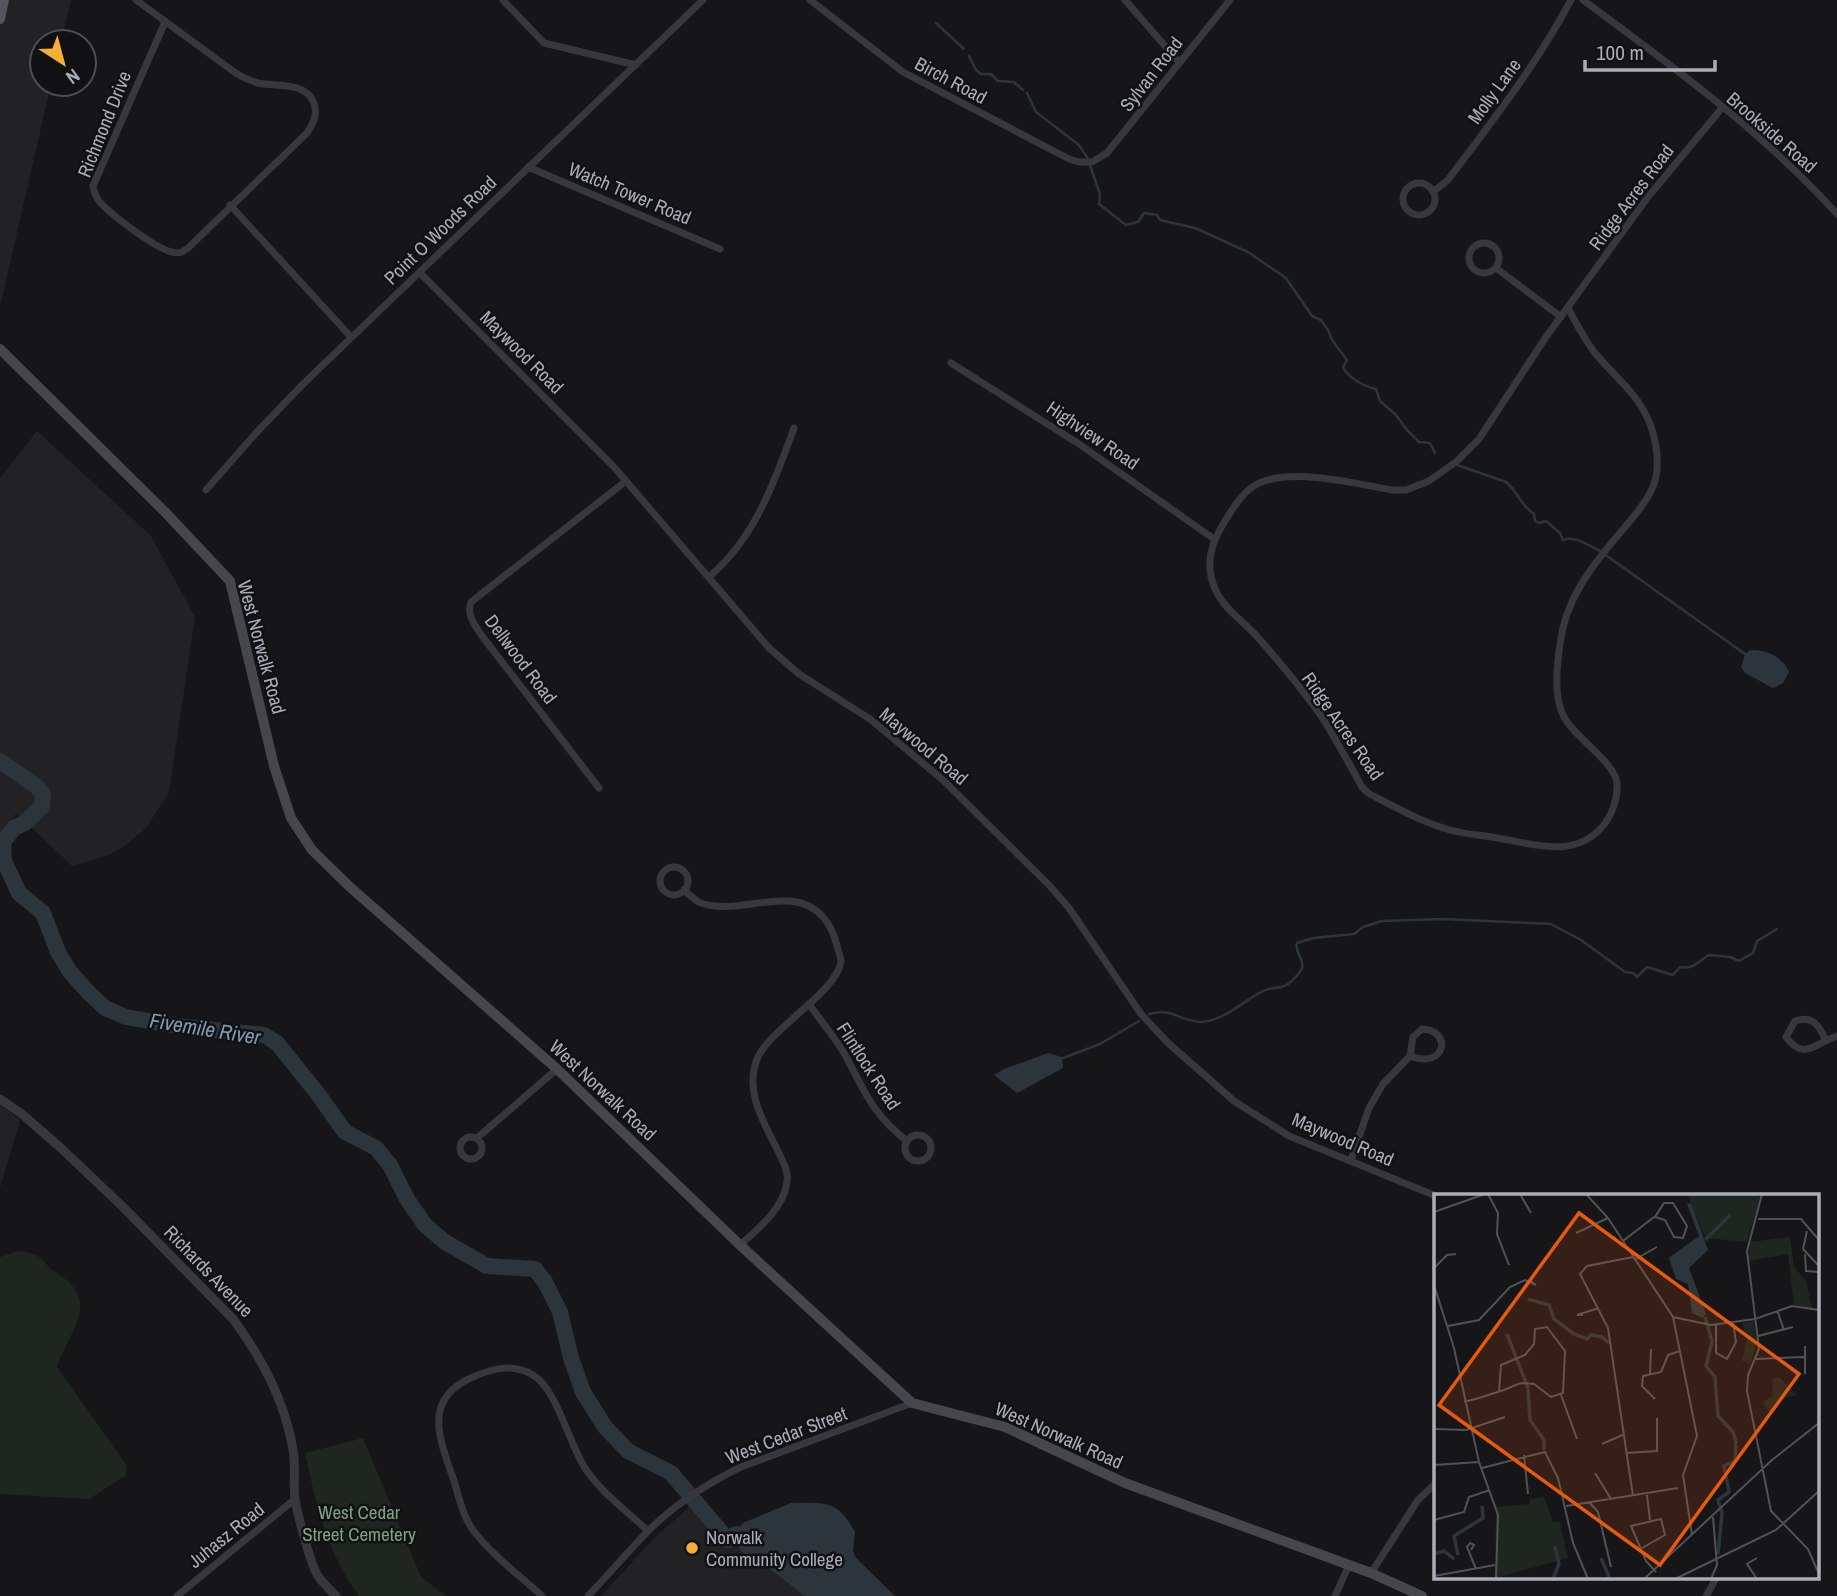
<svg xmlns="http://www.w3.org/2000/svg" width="1837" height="1596" viewBox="0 0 1837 1596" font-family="'Archivo Narrow',sans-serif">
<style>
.built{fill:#222225}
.green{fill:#1e261f}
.water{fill:#2c353c}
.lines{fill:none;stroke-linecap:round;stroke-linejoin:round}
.stream{stroke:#2c353c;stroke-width:2.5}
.river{stroke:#2c353c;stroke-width:16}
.minor{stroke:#37383d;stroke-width:7}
.tertiary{stroke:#37383d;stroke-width:9}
.secondary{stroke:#45474d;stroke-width:10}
.primary{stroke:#53555c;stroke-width:10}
.poi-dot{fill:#f2b134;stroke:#111113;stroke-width:2.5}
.labels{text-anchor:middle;stroke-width:5;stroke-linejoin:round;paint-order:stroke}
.street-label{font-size:19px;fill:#a8adb8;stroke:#111113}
.park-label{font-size:19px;fill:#7fa381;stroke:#111113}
.poi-label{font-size:19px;fill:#a8adb8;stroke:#111113;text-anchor:start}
.water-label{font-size:21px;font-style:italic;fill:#7f9bb3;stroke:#111113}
.inset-river{fill:none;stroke:#2c353c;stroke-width:3.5}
.inset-road{fill:none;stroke:#505258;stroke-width:2}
.view{fill:#e8590c;fill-opacity:0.15;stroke:#e8590c;stroke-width:3.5}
.inset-edge{fill:none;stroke:#a8adb8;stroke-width:3.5}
</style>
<rect width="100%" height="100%" fill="#161618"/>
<!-- built -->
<g class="built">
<path d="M 0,0 L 71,0 L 61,42 L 42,42 L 42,84 L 51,84 L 0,307 Z"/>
<path d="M 37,431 L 151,536 L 195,617 L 169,792 L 146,828 L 122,848 L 109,855 L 72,866 L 16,813 L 0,859 L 0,478 Z"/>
<path d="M 0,1105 L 20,1120 L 0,1188 Z"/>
<path d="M 698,1500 L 744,1554 L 759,1561 L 805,1596 L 601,1596 L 657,1535 Z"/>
</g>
<!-- green -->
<g class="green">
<path d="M 18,1251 C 24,1252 34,1253 39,1257 C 45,1261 48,1268 55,1272 C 103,1301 70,1328 57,1367 L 127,1466 L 126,1475 L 89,1499 L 0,1494 L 0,1257 Z"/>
<path d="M 363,1438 L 421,1577 L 446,1596 L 359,1596 C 327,1552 316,1505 305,1453 Z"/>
</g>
<!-- water -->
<g class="water">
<path d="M 1750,650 C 1765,649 1784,657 1789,672 L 1783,683 L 1773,688 L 1745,673 L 1741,667 L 1745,654 Z"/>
<path d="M 1048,1053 L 1062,1057 L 1063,1068 L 1017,1093 L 994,1075 L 1004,1069 Z"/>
<path d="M 791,1503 C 825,1503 837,1499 855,1532 L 853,1551 L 856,1558 L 895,1596 L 805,1596 L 759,1561 L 744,1554 L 734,1542 L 739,1527 L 745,1522 Z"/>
</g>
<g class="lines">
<!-- stream -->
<g class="stream">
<path d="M 936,23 L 964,49"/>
<path d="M 969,56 L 976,70 L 981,74 L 991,74 L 998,81 L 1014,82 L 1023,90"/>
<path d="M 1027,93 L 1036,112 L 1079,145 L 1087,157 L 1100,194 L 1099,204 L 1126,225 L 1138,222 L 1144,213 L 1157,215 L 1160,220 L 1195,228 L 1248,252 L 1286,278 L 1312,316 L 1321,320 L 1328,330 L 1332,340 L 1347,360 L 1343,367 C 1347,377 1365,387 1376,389 L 1380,401 L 1396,415 L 1407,430 L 1419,442 L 1430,443 L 1435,453"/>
<path d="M 1457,465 L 1506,482 C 1518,491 1519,504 1534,514 L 1535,521 L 1539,523 L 1546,521 L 1560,533 L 1563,540 C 1575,535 1589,546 1600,551 L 1745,654"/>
<path d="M 1149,1014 C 1172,1007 1181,1022 1201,1022 C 1224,1021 1243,1001 1263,991 C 1270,987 1282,989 1288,984 C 1292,981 1300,973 1302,968 C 1305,958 1294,953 1297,943 L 1314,938 L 1354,934 L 1363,927 L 1382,921 L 1443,919 L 1551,924 L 1581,940 L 1625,972 L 1633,973 L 1637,977 L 1647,967 L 1673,975 L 1680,967 C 1694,970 1698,961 1709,955 L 1730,957 L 1739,961 L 1753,953 L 1757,941 L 1777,929"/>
<path d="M 1063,1058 L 1100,1044 L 1139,1021"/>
</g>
<!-- river -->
<path class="river" d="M 0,761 L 36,786 L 43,794 L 42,806 L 25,823 L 14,828 L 3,842 L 4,861 L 19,893 L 43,913 L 58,952 L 70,972 L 89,993 L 105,1008 L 126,1017 L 176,1026 L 264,1035 L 277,1043 L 318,1094 L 345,1132 L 376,1148 L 390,1165 L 407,1199 L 425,1225 L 445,1242 L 487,1266 L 535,1269 L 545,1282 L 560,1312 L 571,1358 L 583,1392 L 605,1427 L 628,1451 L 671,1473 L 728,1540 L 736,1534"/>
<!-- minor -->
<g class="minor">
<path d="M 136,0 L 237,74 C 244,78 251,81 258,83 C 277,87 310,81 315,107 C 317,117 312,125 307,133 L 188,248 C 183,252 179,254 172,252 C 156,249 110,214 99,201 C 95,196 94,192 93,186 L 165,22"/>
<path d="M 503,0 L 544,43 L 636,65"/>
<path d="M 810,0 L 903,72 L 1069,159 L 1079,162 L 1092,162 L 1107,153 L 1230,0"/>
<path d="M 1125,0 L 1179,62"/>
<path d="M 1583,0 C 1671,65 1763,132 1837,214"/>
<path d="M 528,167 L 720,249"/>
<circle cx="1419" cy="199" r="16"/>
<path d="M 1433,192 L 1448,180 C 1493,120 1535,67 1571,0"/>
<path d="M 230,205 L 351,337"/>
<circle cx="1484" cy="258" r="15"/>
<path d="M 1496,268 L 1561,317"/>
<path d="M 420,273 L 614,467 L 769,648 L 799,674 L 870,719 L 943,780 L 1049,885 L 1069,908 L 1141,1014 L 1167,1042 L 1234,1101 L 1289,1136 L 1436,1196"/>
<path d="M 1568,308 C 1576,323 1584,339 1595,353 C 1613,375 1636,392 1648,419 C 1657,440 1662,470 1651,491 C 1643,507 1631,520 1619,534 C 1591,567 1565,600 1560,644 C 1557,665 1553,697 1564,717 C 1575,738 1614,761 1617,783 C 1618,798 1612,816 1602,827 C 1575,858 1537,845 1503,839 C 1485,835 1468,835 1450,830 C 1421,822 1395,807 1368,793 L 1362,787 C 1350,765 1338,743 1325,722 C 1307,694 1284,668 1262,642 C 1248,624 1226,612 1216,591 C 1205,568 1209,547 1222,526 C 1230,513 1239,497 1251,488 C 1282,464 1356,484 1392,490 L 1406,490 L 1429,481 L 1457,461 L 1479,439 L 1546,337 L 1648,197 L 1722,108"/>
<path d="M 951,363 L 1079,444 L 1214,539"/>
<path d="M 206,490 L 256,433 L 303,384 L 703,0"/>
<path d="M 709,577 C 755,538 774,483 794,428"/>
<path d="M 599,788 L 482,636 C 475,625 466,615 471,602 L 626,481"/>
<circle cx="674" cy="881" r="14"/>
<path d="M 684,890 C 690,895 695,901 701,903 C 739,917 793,882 823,917 C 831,926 834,935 837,946 C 838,950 841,957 841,961 C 837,992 773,1026 758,1057 C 744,1088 762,1120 776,1147 C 781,1158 789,1170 787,1182 C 784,1208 758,1229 740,1245"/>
<path d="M 809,1004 C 820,1020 834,1036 844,1053 C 865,1091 871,1113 907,1141"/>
<path d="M 1825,1039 C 1819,1025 1812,1015 1795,1021 L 1786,1037 C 1805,1062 1814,1043 1837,1036"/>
<circle cx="918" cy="1148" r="13"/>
<circle cx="471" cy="1148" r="11"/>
<path d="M 477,1138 L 557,1069"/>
<path d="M 1351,1160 L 1369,1108 L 1383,1084 L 1410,1056 L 1413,1037 L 1422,1029 C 1453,1030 1446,1070 1410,1056"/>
<path d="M 1371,1573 L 1418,1500 L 1436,1483"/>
<path d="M 177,1596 L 295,1499"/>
<path d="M 542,1596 C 519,1575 492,1555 473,1530 C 463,1517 459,1497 454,1481 C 440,1440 421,1399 473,1377 C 493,1368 514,1363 533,1375 C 558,1390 569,1446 587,1471 C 603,1494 628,1512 648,1531"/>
<path d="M 588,1596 C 608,1575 627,1553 647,1532 C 674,1505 708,1483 741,1467 L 912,1403"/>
<path d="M 1335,1596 L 1349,1565"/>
<path d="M 1706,1596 L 1717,1577"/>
</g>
<!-- tertiary -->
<path class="tertiary" d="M 0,1099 L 22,1114 L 62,1149 L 123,1207 L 233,1319 C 262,1358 285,1401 293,1450 C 296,1466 293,1483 295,1499 C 297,1512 311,1566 318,1576 C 323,1583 330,1590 336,1596"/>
<!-- secondary -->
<path class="secondary" d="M 0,349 L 165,512 L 230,581 L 274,766 L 291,818 L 312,850 L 350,887 L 557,1069 L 740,1245 L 912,1403 L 1005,1427 L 1125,1483 L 1371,1573 L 1422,1596"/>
<!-- primary -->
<path class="primary" d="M 0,19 L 4,0"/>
</g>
<!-- markers -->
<circle class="poi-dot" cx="692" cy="1548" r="7"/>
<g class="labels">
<!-- street labels -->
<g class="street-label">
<text transform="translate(1151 74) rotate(-52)" y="7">Sylvan Road</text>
<text transform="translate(951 80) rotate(28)" y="7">Birch Road</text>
<text transform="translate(1494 91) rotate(-54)" y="7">Molly Lane</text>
<text transform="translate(104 124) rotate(-68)" y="7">Richmond Drive</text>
<text transform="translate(1772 132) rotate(41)" y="7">Brookside Road</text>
<text transform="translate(630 193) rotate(23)" y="7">Watch Tower Road</text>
<text transform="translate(1631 197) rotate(-53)" y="7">Ridge Acres Road</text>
<text transform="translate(440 230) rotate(-44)" y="7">Point O Woods Road</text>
<text transform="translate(522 352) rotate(45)" y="7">Maywood Road</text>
<text transform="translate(1093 435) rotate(34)" y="7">Highview Road</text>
<text transform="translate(262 647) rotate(75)" y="7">West Norwalk Road</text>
<text transform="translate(521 659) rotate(53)" y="7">Dellwood Road</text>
<text transform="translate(1343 726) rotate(55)" y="7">Ridge Acres Road</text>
<text transform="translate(924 746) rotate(40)" y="7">Maywood Road</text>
<text transform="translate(869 1066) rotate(57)" y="7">Flintlock Road</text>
<text transform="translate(603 1090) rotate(43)" y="7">West Norwalk Road</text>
<text transform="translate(1343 1139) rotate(23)" y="7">Maywood Road</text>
<text transform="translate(209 1271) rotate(46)" y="7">Richards Avenue</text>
<text transform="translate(786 1435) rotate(-21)" y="7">West Cedar Street</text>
<text transform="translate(1059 1435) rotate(24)" y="7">West Norwalk Road</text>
<text transform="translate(226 1535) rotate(-39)" y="7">Juhasz Road</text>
</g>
<!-- park labels -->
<g class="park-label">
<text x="359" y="1519">West Cedar<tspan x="359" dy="22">Street Cemetery</tspan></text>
</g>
<!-- poi labels -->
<g class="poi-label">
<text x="706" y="1544">Norwalk<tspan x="706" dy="22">Community College</tspan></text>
</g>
<!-- water labels -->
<g class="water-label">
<text transform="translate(205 1029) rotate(9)" y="7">Fivemile River</text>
</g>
</g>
<!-- overview -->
<g transform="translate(1434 1194)">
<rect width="385" height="385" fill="#161618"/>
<path d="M 253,0 L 327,0 L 313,48 L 272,44 ZM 356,43 L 360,73 L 372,87 L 378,114 L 360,111 L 354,60 L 314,67 L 316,48 ZM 320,127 L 322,152 L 316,170 L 308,167 L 313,145 L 308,129 ZM 339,183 L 346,184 L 363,201 L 349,205 L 336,220 L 329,208 L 338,202 ZM 110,303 L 119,328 L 126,328 L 134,364 L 61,384 L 62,313 L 96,310 L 96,305 Z" fill="#1e261f"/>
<path d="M 257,9 L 274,56 L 255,74 L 272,120 L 269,124 L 258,119 L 254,90 L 242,85 L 235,64 L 265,42 L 253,10 Z" fill="#2c353c"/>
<path class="inset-river" d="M 271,46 L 296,21M 94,105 L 115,111 L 120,125 L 140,140 L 153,145 L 157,141 L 168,143 L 175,149M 271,123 L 278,147 L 272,172 L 281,183 L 284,222 L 299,238 L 302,248 L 301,267 L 290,272 L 295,298 L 284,306 L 288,319 L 284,360M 73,140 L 94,194 L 96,226 L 110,246 L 110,256M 0,360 L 10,357 L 20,365M 24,361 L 20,342 L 49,324 L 48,312M 167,364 L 176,385M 119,385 L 125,370 L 121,352"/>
<path class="inset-road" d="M 54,0 L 64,19 L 63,40 L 75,71M 86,0 L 97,19M 152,0 L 174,24 L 239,123 L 263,242 L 249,281 L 258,341M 328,0 L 313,57 L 325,155 L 314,181 L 313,197 L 337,317 L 374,355 L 385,380M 230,9 L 239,9 L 253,32 L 249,44 L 240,43 L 231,26 L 221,23 ZM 0,18 L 51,0M 324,25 L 367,25 L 385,46M 373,37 L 369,55 L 385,72M 142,39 L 174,24M 189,47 L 220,23M 371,60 L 372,77 L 385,78M 199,63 L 153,72 L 146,80 L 174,134 L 199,302M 200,66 L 223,53M 0,74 L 13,61 L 22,60M 0,91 L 20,154 L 45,268 L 64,321 L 62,385M 343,116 L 350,136M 149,121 L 143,121 L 165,114M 239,123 L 277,131 L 321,125 L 358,112 L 385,116M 282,131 L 282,159 L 293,165 L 302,148 L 299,128M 14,132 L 45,126 L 76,93 L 91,86 L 102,91 L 97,87M 324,142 L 359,133M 321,165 L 370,163M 216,180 L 217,155M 371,180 L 371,152M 127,201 L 143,245M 221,205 L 208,192 L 209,182 L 227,178 L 234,161 L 246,157M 30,208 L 45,204 L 70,196 L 84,190 L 89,189 L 100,190 L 117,203 L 129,199 L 131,157 L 113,133 L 101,135 L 100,150 L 91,161 L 67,171 L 65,198M 0,235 L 32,236 L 71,223M 168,250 L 191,240M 193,259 L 223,257 L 223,224M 90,261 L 94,300M 0,271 L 45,268M 48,274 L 111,258 L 124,284 L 139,349 L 154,385M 161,279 L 177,305M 213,301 L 216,326M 155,308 L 164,318 L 177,373M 132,312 L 244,294M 0,326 L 30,318 L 35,303 L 56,296M 208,354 L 231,341 L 227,325 L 197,332 L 212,367 L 222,378M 37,356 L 40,351 L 36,349 L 33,353 L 42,375M 323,364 L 313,370 L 323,385M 0,382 L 61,371M 210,385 L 338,266 L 385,229M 241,385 L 342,336 L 385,297M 277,385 L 283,371 L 279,323"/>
<path class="view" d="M 145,19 L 365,180 L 226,371 L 5,211 Z"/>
<rect width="385" height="385" class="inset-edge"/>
</g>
<!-- north arrow -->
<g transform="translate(63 63) rotate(144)"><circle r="33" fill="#111113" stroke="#4d4f55" stroke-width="2"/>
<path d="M0-5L12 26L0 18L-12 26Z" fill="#f2b134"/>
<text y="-10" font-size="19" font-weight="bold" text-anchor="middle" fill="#a8adb8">N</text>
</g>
<!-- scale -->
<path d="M1585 60v10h130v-10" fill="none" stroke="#a8adb8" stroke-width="3.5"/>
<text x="1596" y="60" font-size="21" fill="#a8adb8" stroke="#111113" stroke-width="5" paint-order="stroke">100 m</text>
</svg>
